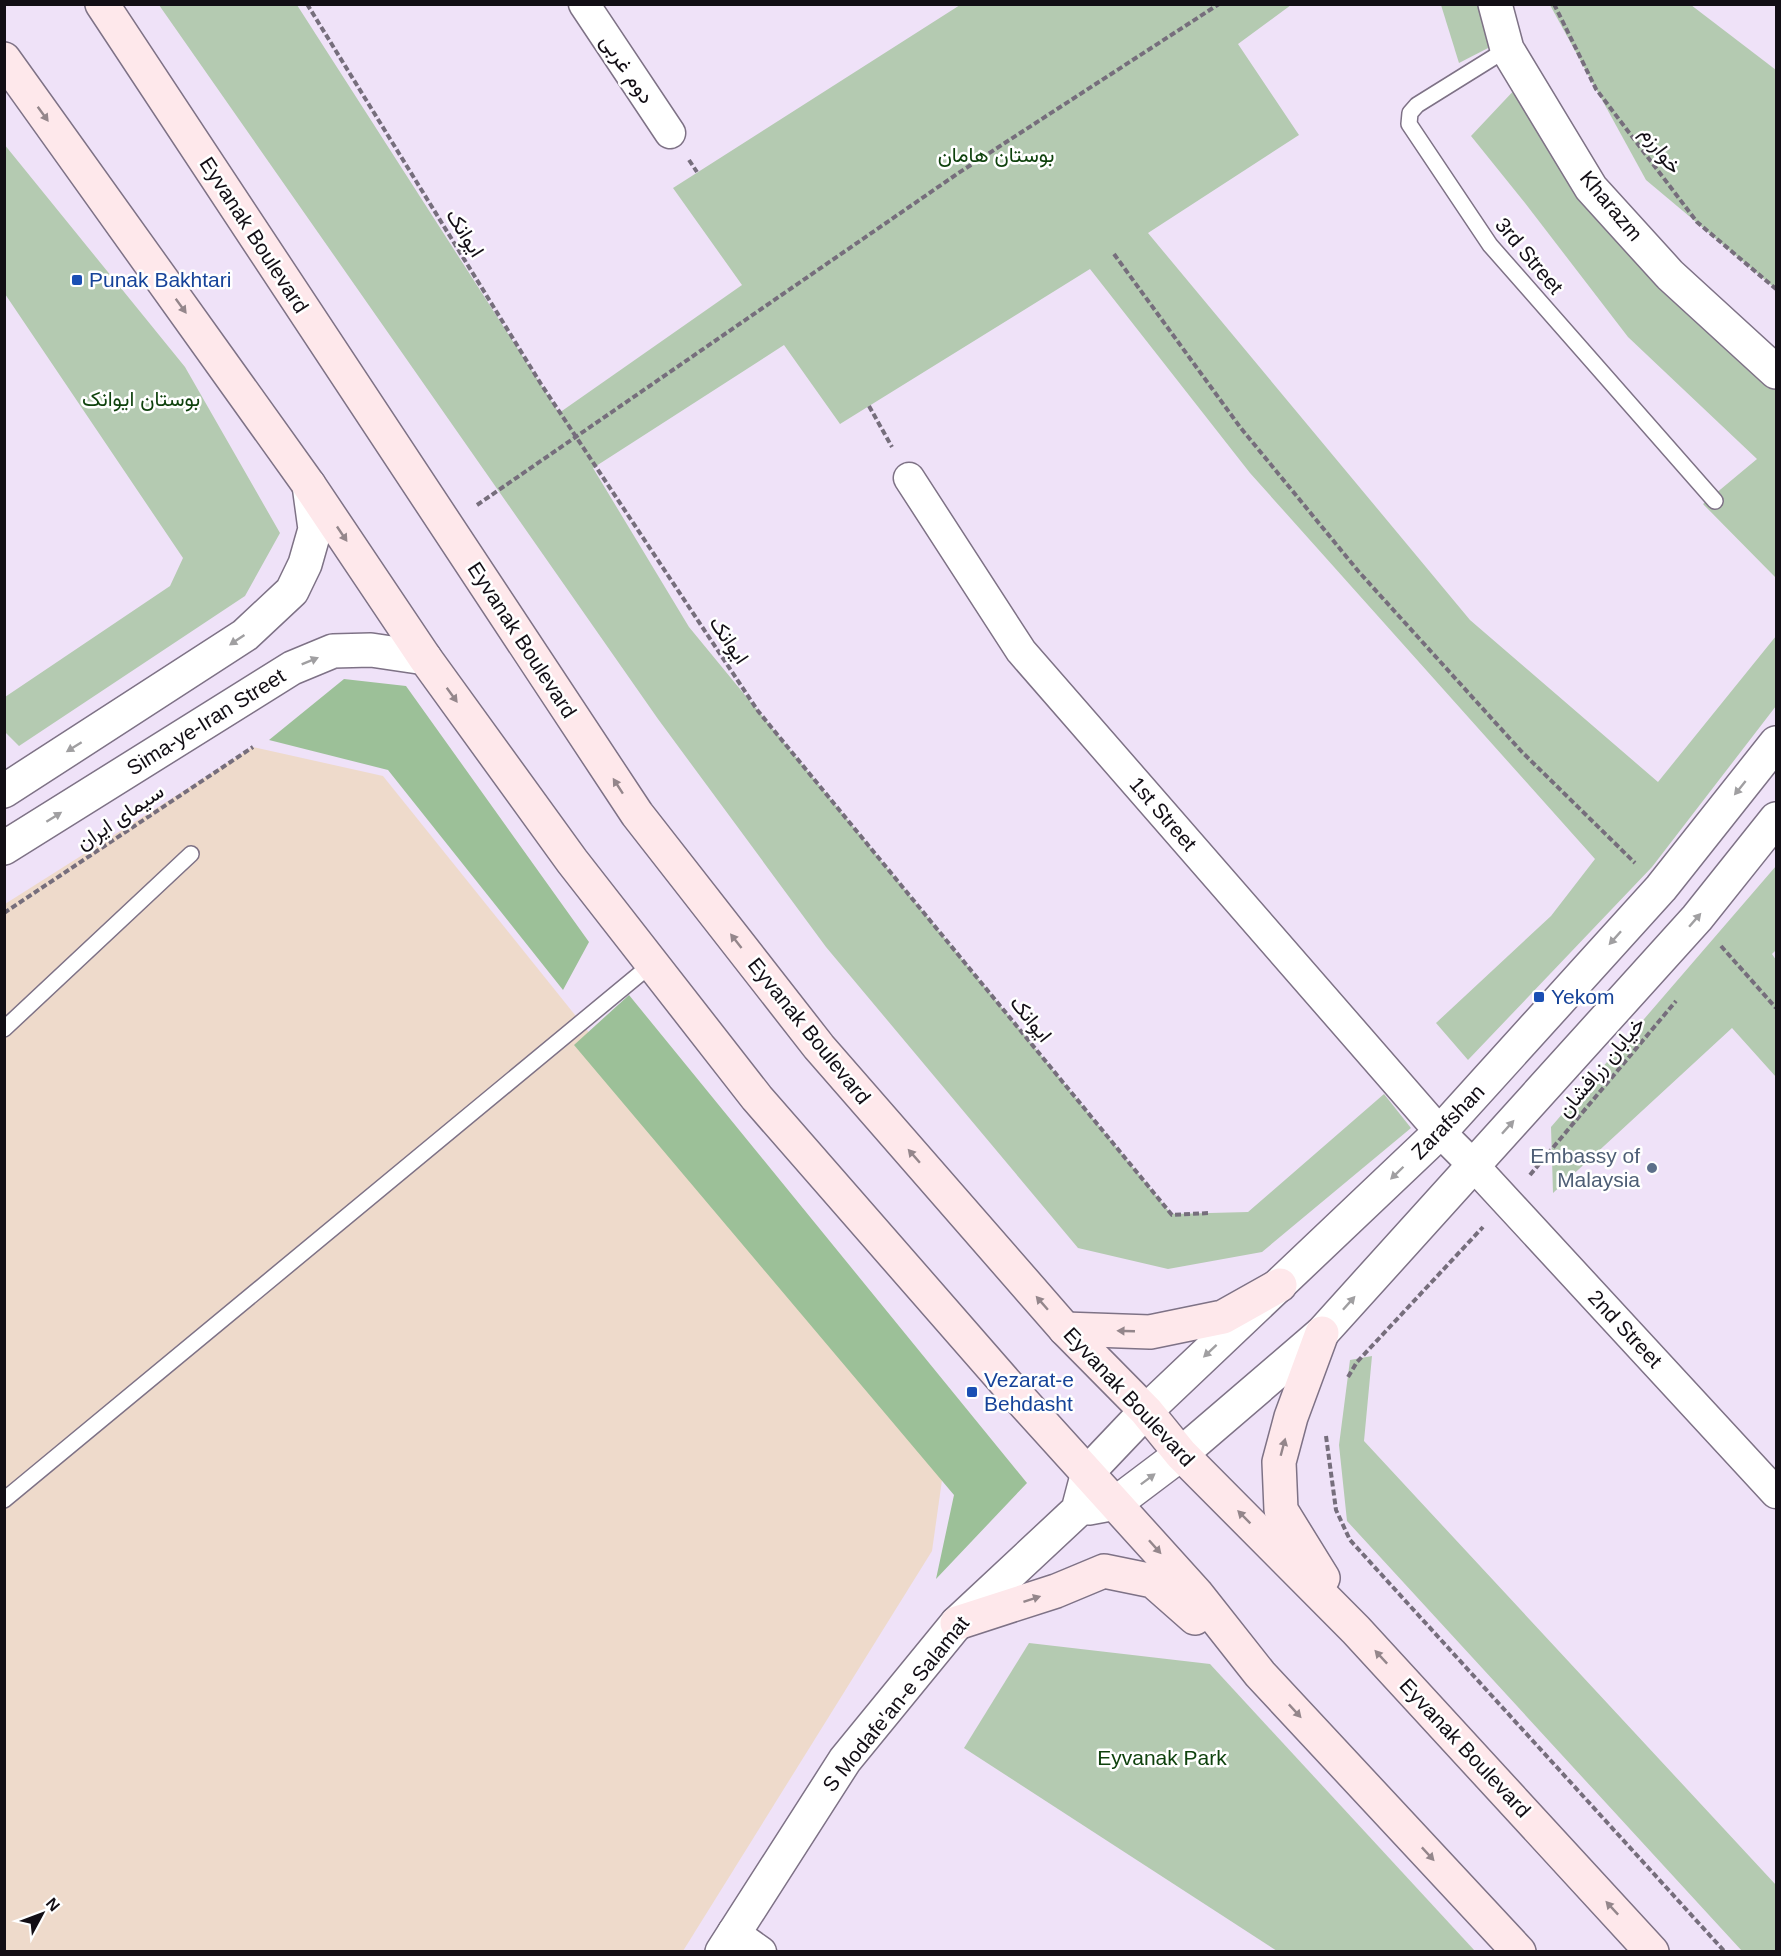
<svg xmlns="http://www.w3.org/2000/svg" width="1781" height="1956" viewBox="0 0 1781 1956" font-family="Arial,Vazirmatn,sans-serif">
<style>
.industrial{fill:#eedacb}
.green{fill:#b4cab1}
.forest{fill:#9cc098}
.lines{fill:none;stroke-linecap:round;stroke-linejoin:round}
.service-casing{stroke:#7e7286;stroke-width:18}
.minor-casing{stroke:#7e7286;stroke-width:33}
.tertiary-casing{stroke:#7e7286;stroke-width:36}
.secondary-casing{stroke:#7e7286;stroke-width:36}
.path{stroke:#766e7c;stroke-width:4;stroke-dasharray:6 3;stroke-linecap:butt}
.service{stroke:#fff;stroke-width:15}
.minor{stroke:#fff;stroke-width:30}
.tertiary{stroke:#fff;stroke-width:33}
.secondary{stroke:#fee8eb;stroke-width:33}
.oneway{fill:#94868b}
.oneway2{fill:#a09fa1}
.transit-dot{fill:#1a4fb4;stroke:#fff;stroke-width:2}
.service-dot{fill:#5c6f8a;stroke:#fff;stroke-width:2}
.labels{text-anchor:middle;stroke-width:5;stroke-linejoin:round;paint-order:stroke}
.street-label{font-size:21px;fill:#120e15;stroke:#fff}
.park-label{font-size:21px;fill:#0f420d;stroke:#fff}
.transit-label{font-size:21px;fill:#164399;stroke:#fff;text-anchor:start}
.service-label{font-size:21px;fill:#4e5e75;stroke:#fff;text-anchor:end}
</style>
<rect width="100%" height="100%" fill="#efe2f8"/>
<!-- industrial -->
<path class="industrial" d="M 253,747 L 383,776 L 943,1473 L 932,1551 L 683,1951 L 5,1952 L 5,904 Z"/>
<!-- green -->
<g class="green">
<path d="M 159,5 L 297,5 L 559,413 L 742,285 L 673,188 L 960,5 L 1291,5 L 1238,44 L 1299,135 L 1148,233 L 1470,620 L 1658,782 L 1776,636 L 1776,706 L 1652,867 L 1468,1060 L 1436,1023 L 1551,916 L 1595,859 L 1250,473 L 1090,269 L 840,424 L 784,345 L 593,468 L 689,627 L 1171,1214 L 1248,1212 L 1384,1094 L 1411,1128 L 1262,1252 L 1168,1269 L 1078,1248 L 826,947 L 658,719 Z"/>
<path d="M 1441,5 L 1484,5 L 1492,46 L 1459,63 Z"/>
<path d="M 1550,5 L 1691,5 L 1776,70 L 1776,289 L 1646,180 Z"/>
<path d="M 1519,85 L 1776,383 L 1776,578 L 1703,504 L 1757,459 L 1628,337 L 1525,203 L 1471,136 Z"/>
<path d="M 4,144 L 185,367 L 280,533 L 245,596 L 19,746 L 5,732 L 5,697 L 170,586 L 183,558 L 5,294 Z"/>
<path d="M 1776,866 L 1776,950 L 1772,954 L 1776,960 L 1776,1077 L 1732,1028 L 1553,1193 L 1551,1127 Z"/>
<path d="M 1372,1356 L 1364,1441 L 1776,1885 L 1776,1951 L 1742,1951 L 1347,1521 L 1339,1445 L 1350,1360 Z"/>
<path d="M 1029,1643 L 1210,1664 L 1475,1951 L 1277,1951 L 964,1748 Z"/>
</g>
<!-- forest -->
<g class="forest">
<path d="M 344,679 L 406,686 L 589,942 L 563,990 L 388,770 L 269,740 Z"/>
<path d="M 629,995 L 1027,1483 L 936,1579 L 954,1495 L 574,1045 Z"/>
</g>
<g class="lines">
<!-- service casing -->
<g class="service-casing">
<g id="service">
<path d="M 1507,49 L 1417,105 L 1410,113 L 1409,124 L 1490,245 L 1715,501"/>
<path d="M 4,1029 L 191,854"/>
<path d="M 4,1500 L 653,963"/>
</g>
</g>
<!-- minor casing -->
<g class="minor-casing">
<g id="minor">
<path d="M 584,4 L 670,133"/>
<path d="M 909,478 L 1021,651 L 1440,1132 L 1474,1166 L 1776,1493"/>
<path d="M 733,1932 L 761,1952"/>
</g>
</g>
<!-- tertiary casing -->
<g class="tertiary-casing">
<g id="tertiary">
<path d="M 1495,4 L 1507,49 L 1591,188 L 1670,275 L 1776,372"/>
<path d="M 4,791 L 245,635 L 292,591 L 305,564 L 315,529 L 309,485"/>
<path d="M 4,848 L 292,668 L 333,651 L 371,650 L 425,658"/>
<path d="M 1089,1508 L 1116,1503 L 1181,1454 L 1322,1333 L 1697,918 L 1776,819"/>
<path d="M 722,1952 L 845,1760 L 957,1623 L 1078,1510 L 1088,1472 L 1146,1411 L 1440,1132 L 1661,888 L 1776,743"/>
</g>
</g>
<!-- secondary casing -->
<g class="secondary-casing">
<g id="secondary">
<path d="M 102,4 L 637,814 L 819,1047 L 1065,1329 L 1146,1411 L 1181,1454 L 1356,1630 L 1652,1952"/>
<path d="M 4,59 L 309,485 L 425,658 L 572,861 L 757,1098 L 1005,1382 L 1196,1593 L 1260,1674 L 1519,1952"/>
<path d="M 1065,1329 L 1150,1332 L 1223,1317 L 1280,1285"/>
<path d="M 1322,1333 L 1291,1417 L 1279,1462 L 1281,1510 L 1323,1578"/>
<path d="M 957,1623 L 1056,1591 L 1104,1571 L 1153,1581 L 1195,1618"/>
</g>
</g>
<!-- path -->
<g class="path">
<path d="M 307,4 L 541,384 L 758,711 L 1172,1215 L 1209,1213"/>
<path d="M 1554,4 L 1596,89 L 1697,222 L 1776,289"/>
<path d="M 689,160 L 697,172"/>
<path d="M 1114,254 L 1240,427 L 1359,572 L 1522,752 L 1635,863"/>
<path d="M 869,406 L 892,447"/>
<path d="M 477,505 L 957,174 L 1219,4"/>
<path d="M 4,913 L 253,747"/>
<path d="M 1721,946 L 1776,1008"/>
<path d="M 1530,1175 L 1676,1001"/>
<path d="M 1348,1377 L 1357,1362 L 1483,1227"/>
<path d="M 1326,1436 L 1336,1510 L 1350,1540 L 1725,1952"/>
</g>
<!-- service -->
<use href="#service" class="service"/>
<!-- minor -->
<use href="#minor" class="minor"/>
<!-- tertiary -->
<use href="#tertiary" class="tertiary"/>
<!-- secondary -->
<use href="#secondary" class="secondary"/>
</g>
<!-- one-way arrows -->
<defs><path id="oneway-solid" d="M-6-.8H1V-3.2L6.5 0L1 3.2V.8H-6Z" transform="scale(1.5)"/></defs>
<g class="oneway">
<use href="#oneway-solid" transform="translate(43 114) rotate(54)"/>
<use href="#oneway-solid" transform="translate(181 306) rotate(54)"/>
<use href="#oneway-solid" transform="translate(342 534) rotate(56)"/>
<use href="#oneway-solid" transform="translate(452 695) rotate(54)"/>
<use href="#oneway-solid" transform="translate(618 786) rotate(-123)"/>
<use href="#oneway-solid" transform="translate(736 941) rotate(-128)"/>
<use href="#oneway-solid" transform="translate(914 1156) rotate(-131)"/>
<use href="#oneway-solid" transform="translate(1042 1303) rotate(-131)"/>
<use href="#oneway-solid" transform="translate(1126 1331) rotate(-178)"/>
<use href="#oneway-solid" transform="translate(1283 1447) rotate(-75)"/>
<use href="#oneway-solid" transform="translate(1244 1517) rotate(-135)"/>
<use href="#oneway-solid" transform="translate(1155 1547) rotate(48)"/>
<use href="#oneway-solid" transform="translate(1032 1599) rotate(-18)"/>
<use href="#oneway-solid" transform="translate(1381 1657) rotate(-133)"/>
<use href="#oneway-solid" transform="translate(1295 1711) rotate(47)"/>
<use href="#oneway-solid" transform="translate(1428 1854) rotate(47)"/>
<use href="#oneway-solid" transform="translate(1612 1908) rotate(-133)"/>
</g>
<g class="oneway2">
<use href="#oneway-solid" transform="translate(237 640) rotate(146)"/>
<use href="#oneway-solid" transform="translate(310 661) rotate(-22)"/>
<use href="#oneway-solid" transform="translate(74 747) rotate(148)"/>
<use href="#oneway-solid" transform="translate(1740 788) rotate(129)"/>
<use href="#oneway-solid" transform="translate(54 817) rotate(-32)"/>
<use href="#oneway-solid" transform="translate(1695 920) rotate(-49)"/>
<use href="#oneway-solid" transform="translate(1615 938) rotate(132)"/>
<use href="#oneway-solid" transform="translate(1508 1127) rotate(-48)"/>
<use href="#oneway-solid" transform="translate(1397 1173) rotate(136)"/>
<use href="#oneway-solid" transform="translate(1349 1303) rotate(-48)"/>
<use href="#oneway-solid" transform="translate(1210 1351) rotate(137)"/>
<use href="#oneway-solid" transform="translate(1148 1479) rotate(-37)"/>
</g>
<!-- markers -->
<g class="transit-dot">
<rect x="71" y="274" width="12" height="12" rx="3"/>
<rect x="1533" y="991" width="12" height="12" rx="3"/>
<rect x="966" y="1386" width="12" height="12" rx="3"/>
</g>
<circle class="service-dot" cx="1652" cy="1168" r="6"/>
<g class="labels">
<!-- street labels -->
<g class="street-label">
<text transform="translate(627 69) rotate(56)" y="7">دوم غربی</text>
<text transform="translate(1661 150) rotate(53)" y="7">خوارزم</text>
<text transform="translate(1611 206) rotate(50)" y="7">Kharazm</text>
<text transform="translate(465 233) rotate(58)" y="7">ایوانک</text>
<text transform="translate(254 235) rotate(57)" y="7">Eyvanak Boulevard</text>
<text transform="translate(1529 256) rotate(50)" y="7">3rd Street</text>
<text transform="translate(522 640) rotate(57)" y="7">Eyvanak Boulevard</text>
<text transform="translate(729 640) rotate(56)" y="7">ایوانک</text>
<text transform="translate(206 722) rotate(-32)" y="7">Sima-ye-Iran Street</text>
<text transform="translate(1163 814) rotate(49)" y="7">1st Street</text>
<text transform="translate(120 817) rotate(-34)" y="7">سیمای ایران</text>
<text transform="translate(1031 1019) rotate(51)" y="7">ایوانک</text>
<text transform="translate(809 1031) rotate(51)" y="7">Eyvanak Boulevard</text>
<text transform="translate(1601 1067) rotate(-50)" y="7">خیابان زرافشان</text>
<text transform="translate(1448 1122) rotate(-46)" y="7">Zarafshan</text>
<text transform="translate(1625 1329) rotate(47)" y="7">2nd Street</text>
<text transform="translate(1129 1397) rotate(47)" y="7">Eyvanak Boulevard</text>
<text transform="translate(896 1704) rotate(-51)" y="7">S Modafe'an-e Salamat</text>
<text transform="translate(1465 1748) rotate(47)" y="7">Eyvanak Boulevard</text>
</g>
<!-- park labels -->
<g class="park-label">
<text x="996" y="162">بوستان هامان</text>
<text x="141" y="406">بوستان ایوانک</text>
<text x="1162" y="1765">Eyvanak Park</text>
</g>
<!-- transit labels -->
<g class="transit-label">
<text x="89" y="287">Punak Bakhtari</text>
<text x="1551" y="1004">Yekom</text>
<text x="984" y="1387">Vezarat-e<tspan x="984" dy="24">Behdasht</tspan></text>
</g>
<!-- service labels -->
<g class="service-label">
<text x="1640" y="1163">Embassy of<tspan x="1640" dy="24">Malaysia</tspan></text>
</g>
</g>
<!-- border -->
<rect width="1781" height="1956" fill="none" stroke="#120e15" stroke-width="12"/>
<!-- north arrow -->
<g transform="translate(42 1914) rotate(49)" stroke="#ffffff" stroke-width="4.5" paint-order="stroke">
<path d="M0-4.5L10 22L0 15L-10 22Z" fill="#120e15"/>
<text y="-9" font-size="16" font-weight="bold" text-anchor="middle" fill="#120e15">N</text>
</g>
</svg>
